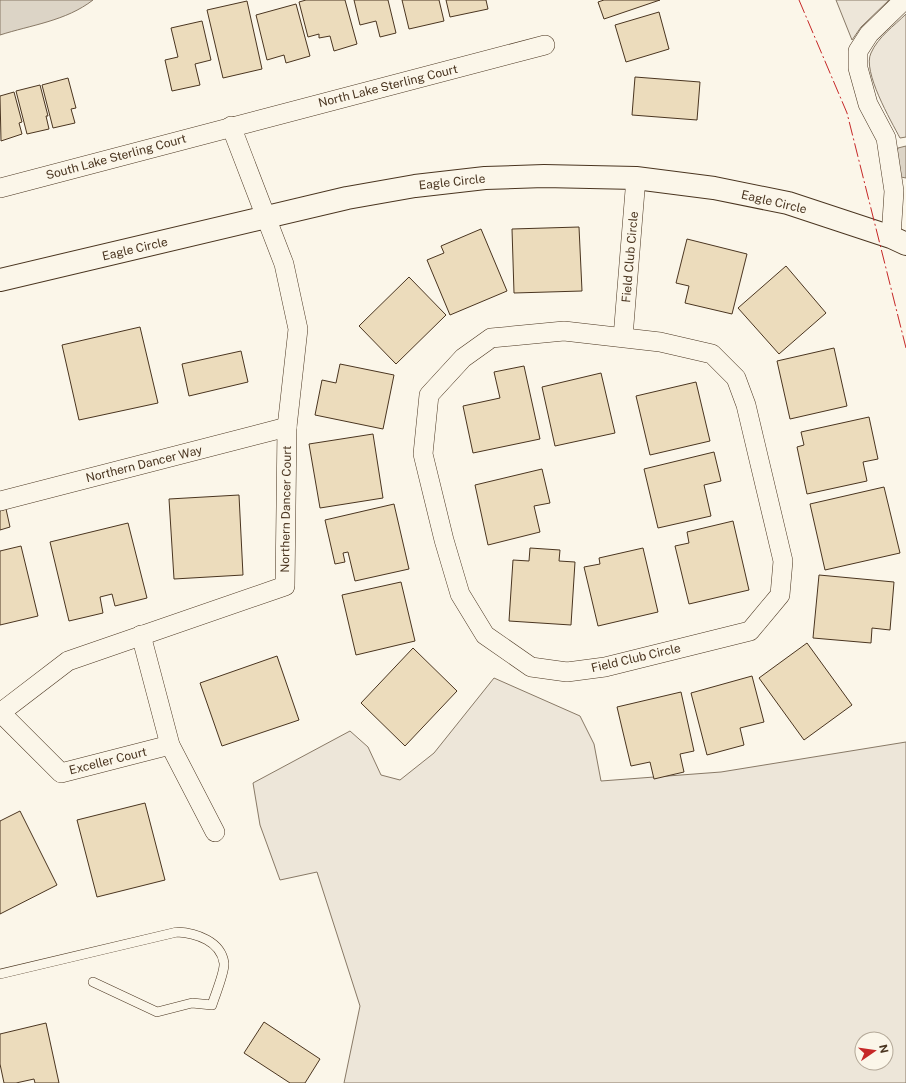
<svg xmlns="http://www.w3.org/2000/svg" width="906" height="1083" viewBox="0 0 906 1083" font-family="'Public Sans',sans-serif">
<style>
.green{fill:#ede6d9;stroke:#887966;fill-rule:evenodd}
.water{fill:#dcd4c6;stroke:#887966}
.building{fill:#ecdcbc;stroke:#4a3520}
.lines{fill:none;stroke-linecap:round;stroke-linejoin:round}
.lane-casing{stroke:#4a3520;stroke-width:10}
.street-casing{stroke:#4a3520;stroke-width:20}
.secondary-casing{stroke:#4a3520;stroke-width:24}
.lane{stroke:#fbf6e9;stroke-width:9}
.street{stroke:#fbf6e9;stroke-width:19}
.secondary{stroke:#fbf6e9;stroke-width:22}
.power{stroke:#c62828;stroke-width:1;stroke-dasharray:14 3 2 3;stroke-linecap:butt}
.labels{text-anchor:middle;stroke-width:3;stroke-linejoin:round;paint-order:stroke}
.street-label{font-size:12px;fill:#4a3520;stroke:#fbf6e9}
</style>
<rect width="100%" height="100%" fill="#fbf6e9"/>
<!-- green -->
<g class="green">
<path d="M 836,0 L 889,0 L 861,27 L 852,40 Z"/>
<path d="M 906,14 L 906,137 L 900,138 C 891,121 862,71 871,53 C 878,37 894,26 906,14 Z"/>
<path d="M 494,678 L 580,716 L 594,744 L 601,781 L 721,772 L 906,742 L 906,1083 L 344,1083 L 360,1006 L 317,872 L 280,880 L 260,825 L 253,783 L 350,731 L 368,747 L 381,775 L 400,780 L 434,753 ZM 862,1039 L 886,1039 L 886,1063 L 862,1063 Z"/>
</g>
<!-- water -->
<g class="water">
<path d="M 0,0 L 93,0 C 66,21 31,25 0,35 Z"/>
<path d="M 906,146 L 906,178 L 891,175 L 898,148 Z"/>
</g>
<!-- building -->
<g class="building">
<path d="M 306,0 L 345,0 L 357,44 L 334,51 L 330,36 L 319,38 L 319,34 L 308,37 L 299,2 Z"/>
<path d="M 354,0 L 388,0 L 396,33 L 380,37 L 376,21 L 360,25 Z"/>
<path d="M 402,0 L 439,0 L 444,21 L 409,29 Z"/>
<path d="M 446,0 L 486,0 L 488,9 L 450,17 Z"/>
<path d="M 604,0 L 660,0 L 604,19 L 598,2 Z"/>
<path d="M 247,1 L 262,69 L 223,78 L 207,10 Z"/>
<path d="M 296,4 L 310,56 L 286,63 L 284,55 L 267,60 L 256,15 Z"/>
<path d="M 659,12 L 669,49 L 626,62 L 615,25 Z"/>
<path d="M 202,21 L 211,60 L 195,64 L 200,85 L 172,91 L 165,60 L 178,57 L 171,28 Z"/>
<path d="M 635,77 L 700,82 L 697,120 L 632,115 Z"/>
<path d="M 68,78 L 76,108 L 71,109 L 75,123 L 53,128 L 42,85 Z"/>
<path d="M 40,85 L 48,116 L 46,116 L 49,129 L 27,134 L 16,91 Z"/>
<path d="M 14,92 L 22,122 L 19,123 L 22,134 L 1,141 L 0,96 Z"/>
<path d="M 579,227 L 582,291 L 514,293 L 512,229 Z"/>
<path d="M 481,229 L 507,291 L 450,315 L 427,260 L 444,253 L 441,246 Z"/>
<path d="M 687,239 L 747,254 L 732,314 L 685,303 L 689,286 L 676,283 Z"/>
<path d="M 786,266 L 826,313 L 779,354 L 738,308 Z"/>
<path d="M 409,277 L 446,315 L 396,364 L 359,326 Z"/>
<path d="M 140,327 L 158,403 L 79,420 L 62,345 Z"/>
<path d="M 834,348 L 847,406 L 790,419 L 777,361 Z"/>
<path d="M 241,351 L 248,382 L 189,396 L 182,364 Z"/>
<path d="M 340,364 L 394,375 L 383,429 L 315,415 L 322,380 L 336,383 Z"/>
<path d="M 524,366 L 540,439 L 473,453 L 463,406 L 500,398 L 494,372 Z"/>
<path d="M 601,373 L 615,433 L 555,446 L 542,387 Z"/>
<path d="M 696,382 L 710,441 L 650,455 L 636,396 Z"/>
<path d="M 869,417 L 878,459 L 863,462 L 867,481 L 807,494 L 797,447 L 804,445 L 801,432 Z"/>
<path d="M 373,434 L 383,498 L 320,508 L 309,444 Z"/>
<path d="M 714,452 L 721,481 L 704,485 L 711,516 L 658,528 L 644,469 Z"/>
<path d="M 542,469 L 550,503 L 534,506 L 540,532 L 488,545 L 475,485 Z"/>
<path d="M 884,487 L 900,553 L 825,570 L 810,504 Z"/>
<path d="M 239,495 L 243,575 L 174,579 L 169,499 Z"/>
<path d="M 394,504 L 409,569 L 355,581 L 348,552 L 343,553 L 345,562 L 335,564 L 325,520 Z"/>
<path d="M 6,509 L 10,527 L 0,530 L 0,511 Z"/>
<path d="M 733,521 L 749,590 L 689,604 L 675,546 L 689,543 L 687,532 Z"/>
<path d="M 128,523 L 147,598 L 115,606 L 112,594 L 100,597 L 103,613 L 69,621 L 50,542 Z"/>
<path d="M 21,546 L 38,616 L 0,625 L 0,551 Z"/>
<path d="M 530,548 L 560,550 L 559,561 L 575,562 L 571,625 L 509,621 L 513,560 L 529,561 Z"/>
<path d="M 643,548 L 658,612 L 598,626 L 584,567 L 600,564 L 599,558 Z"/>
<path d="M 819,575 L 894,582 L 890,630 L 872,628 L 871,643 L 813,638 Z"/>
<path d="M 401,582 L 415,641 L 356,655 L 342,595 Z"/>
<path d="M 807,643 L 852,705 L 804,740 L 759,678 Z"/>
<path d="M 413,648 L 457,691 L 405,746 L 361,703 Z"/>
<path d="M 277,656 L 299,720 L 222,746 L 200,683 Z"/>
<path d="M 752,676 L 764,722 L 740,728 L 744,745 L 707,755 L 691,693 Z"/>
<path d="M 681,692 L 694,751 L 680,754 L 684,772 L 654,779 L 650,762 L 631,766 L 617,707 Z"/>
<path d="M 145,803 L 165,880 L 97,897 L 77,820 Z"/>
<path d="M 20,811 L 57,885 L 0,914 L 0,821 Z"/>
<path d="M 264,1022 L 320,1059 L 305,1083 L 290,1083 L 244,1053 Z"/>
<path d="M 46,1023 L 59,1083 L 35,1083 L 34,1079 L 16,1083 L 4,1083 L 0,1064 L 0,1034 Z"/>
</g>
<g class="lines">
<!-- lane casing -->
<g class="lane-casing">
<path id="lane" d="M 0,974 L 177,932 C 196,933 221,941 224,963 C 225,972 215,995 212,1005 L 192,1003 L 157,1012 L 93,982"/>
</g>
<!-- street casing -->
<g class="street-casing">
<g id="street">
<path d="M 0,188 L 545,45"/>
<path d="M 891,237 L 894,191 L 886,138 L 868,104 L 858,68 L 858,51 L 869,34 L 904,0"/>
<path d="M 564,331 L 660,342 L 712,354 L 736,378 L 746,405 L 783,561 L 780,595 L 750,631 L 605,667 L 567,672 L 531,667 L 485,635 L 460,594 L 444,540 L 423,454 L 429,395 L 463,358 L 491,338 Z"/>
<path d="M 623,337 L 636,178"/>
<path d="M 0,501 L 287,427"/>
<path d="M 141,635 L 170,745 L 215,832"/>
<path d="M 0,712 L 61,773 L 170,745"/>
<path d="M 0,713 L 68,661 L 285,586 L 287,427 L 298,329 L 284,264 L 231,126"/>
</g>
</g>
<!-- secondary casing -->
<g class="secondary-casing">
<path id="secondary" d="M 0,280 L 347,198 L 415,186 L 485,178 L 544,176 L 636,178 L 714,188 L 788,203 L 891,237 L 906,244"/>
</g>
<!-- lane -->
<use href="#lane" class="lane"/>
<!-- street -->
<use href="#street" class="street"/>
<!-- secondary -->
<use href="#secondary" class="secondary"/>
<!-- power -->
<path class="power" d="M 799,0 L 847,113 L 906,348"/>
</g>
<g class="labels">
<!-- street labels -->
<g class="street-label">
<text transform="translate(388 86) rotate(-14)" y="4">North Lake Sterling Court</text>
<text transform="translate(116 157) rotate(-15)" y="4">South Lake Sterling Court</text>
<text transform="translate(452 182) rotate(-6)" y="4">Eagle Circle</text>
<text transform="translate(774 202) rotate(13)" y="4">Eagle Circle</text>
<text transform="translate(135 249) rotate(-13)" y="4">Eagle Circle</text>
<text transform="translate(630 257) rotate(-85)" y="4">Field Club Circle</text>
<text transform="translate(144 464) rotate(-14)" y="4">Northern Dancer Way</text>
<text transform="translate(286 509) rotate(-89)" y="4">Northern Dancer Court</text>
<text transform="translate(636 658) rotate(-13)" y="4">Field Club Circle</text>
<text transform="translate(108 761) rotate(-14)" y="4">Exceller Court</text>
</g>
</g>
<!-- north arrow -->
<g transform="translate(874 1051) rotate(77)"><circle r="19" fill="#fbf6e9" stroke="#b4a999"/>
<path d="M0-3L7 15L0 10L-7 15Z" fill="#c62828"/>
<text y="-6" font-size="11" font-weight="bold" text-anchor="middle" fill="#4a3520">N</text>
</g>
</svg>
